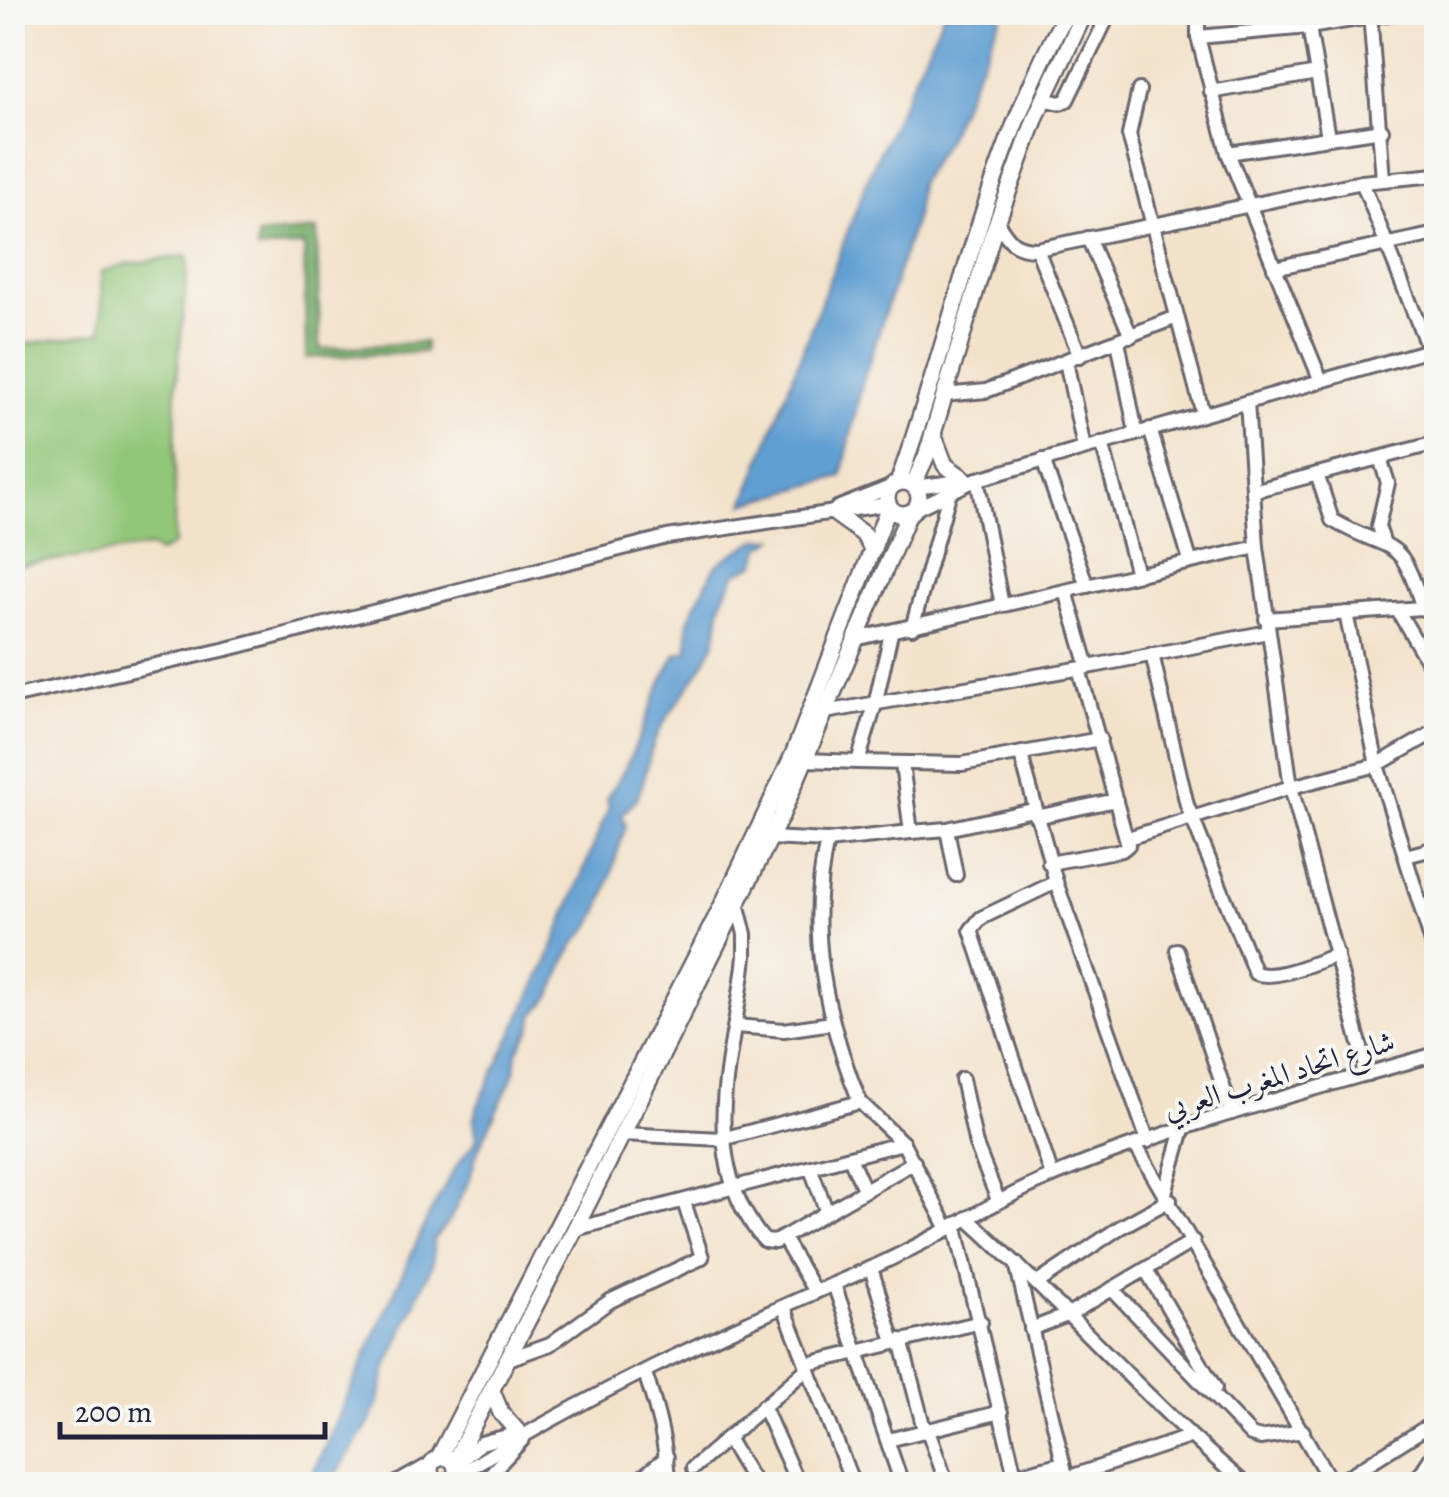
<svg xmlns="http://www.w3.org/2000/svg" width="1449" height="1497" viewBox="0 0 1449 1497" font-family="Alegreya,Amiri,serif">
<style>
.green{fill:#92c678;stroke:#5a745a;stroke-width:2.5}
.forest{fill:#75ab68;stroke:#4c6652;stroke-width:2.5}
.water{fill:#619fd2;stroke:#426086;stroke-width:2.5}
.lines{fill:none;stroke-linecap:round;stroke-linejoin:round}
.minor-casing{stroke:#6b656d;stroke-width:18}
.major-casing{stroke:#6b656d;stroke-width:20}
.minor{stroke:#fff;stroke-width:12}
.major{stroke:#fff;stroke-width:15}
.labels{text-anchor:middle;stroke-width:8;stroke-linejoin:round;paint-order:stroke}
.street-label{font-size:30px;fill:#22223b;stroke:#f6f6f2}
</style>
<rect width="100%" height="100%" fill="#f6f6f2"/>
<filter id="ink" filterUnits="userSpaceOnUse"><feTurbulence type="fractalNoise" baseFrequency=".01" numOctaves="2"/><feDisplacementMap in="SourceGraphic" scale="20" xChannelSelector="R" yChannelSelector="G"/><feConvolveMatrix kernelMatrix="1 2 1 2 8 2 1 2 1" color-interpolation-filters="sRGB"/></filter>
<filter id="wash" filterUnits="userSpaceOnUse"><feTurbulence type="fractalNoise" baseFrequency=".0048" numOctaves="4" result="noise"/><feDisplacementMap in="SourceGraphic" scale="40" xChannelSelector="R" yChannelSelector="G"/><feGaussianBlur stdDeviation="2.25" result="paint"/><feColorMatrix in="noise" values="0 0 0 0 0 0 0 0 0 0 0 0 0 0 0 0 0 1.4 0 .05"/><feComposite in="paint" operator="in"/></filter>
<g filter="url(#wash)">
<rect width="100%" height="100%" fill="#f3e2ca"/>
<!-- green -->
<path class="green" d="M 188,256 L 176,390 L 174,544 L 159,553 L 150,547 L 13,566 L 13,346 L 102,332 L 101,272 L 126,264 Z"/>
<!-- forest -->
<path class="forest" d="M 317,230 L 320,349 L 425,342 L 425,352 L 306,358 L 304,245 L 257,250 L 258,235 Z"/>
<!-- water -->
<g class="water">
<path d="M 944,13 L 1003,13 L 947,139 L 919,183 L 916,216 L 861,387 L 842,476 L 744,504 L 870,173 Z"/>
<path d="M 759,539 L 775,539 L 760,548 L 756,564 L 736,573 C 732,582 726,591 722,601 C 717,615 720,632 713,646 C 698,677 676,702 659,731 C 643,759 650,793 622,814 L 626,826 C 614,857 609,894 593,922 C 588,931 578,938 573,947 C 556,973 562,990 534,1014 L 531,1030 L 517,1052 L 515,1072 L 477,1152 L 470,1178 L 450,1220 L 433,1240 L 433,1262 L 387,1368 L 378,1404 L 369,1424 L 337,1473 L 321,1484 L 308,1484 L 427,1219 L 455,1168 L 477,1139 L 474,1121 L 478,1105 L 549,957 L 609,807 L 607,797 C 639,754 649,700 676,654 L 688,651 L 688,620 L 714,568 L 724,559 Z"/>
</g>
</g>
<g filter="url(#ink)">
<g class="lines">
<!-- minor casing -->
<g class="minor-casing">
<g id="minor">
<path d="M 1198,12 L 1198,37 L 1228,153 L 1321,381"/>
<path d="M 1370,13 L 1383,179"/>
<path d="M 1309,27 L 1328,137"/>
<path d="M 1198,37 L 1309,27 L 1400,12"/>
<path d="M 1139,90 L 1129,135 L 1203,414"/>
<path d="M 1211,92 L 1317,73"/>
<path d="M 1044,99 L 1060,103 L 1067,100 L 1110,12"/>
<path d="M 1228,153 L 1382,130"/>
<path d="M 1362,182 L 1436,368"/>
<path d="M 997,222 C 1009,241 1014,249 1037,249 L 1362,182 L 1436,175"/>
<path d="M 1088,238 L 1131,336"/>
<path d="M 1037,249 L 1080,356"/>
<path d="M 1274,268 L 1436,234"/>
<path d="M 1118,341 L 1136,433"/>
<path d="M 1066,361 L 1084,448"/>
<path d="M 944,395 L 986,391 L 1177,317"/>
<path d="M 1247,402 L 1257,547 L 1291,787 L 1368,1074"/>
<path d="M 1150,429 L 1190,560"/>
<path d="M 1102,443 L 1137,574"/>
<path d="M 1380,458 L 1388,483 L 1378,526 L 1383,541"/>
<path d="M 1043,460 L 1087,586"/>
<path d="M 1317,474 L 1332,520 C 1394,556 1399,530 1423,609"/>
<path d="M 977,479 L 1002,605"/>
<path d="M 915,487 L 967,480"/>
<path d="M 1253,491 L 1436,443"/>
<path d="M 837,508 L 893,486"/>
<path d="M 915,509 L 975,480 L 1436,348"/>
<path d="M 1066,591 L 1088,667"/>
<path d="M 1398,611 L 1436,676"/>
<path d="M 1346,613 L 1377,765 L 1436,956"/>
<path d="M 1266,619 L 1436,607"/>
<path d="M 912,628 L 950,491"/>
<path d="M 891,633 L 875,705 L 858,762 L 962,764 L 1100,739"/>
<path d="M 855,639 L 1257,547"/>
<path d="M 1420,648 L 1436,634"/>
<path d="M 1152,654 L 1187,805 L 1255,973 C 1277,981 1314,962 1337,955"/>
<path d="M 12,697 L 227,649 L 667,537 L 888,504"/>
<path d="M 825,712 L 1088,667 L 1268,632"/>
<path d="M 1021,755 L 1056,882 L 1148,1141"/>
<path d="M 806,760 L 858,762"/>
<path d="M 902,764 L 911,832 L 947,829 L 1033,810"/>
<path d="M 1036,817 L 1116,800"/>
<path d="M 947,829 L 956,875"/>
<path d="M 770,838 L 827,841 C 806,930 826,1019 860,1102"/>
<path d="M 1128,838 L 1291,787 L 1377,765 L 1436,731"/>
<path d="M 827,841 L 911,832"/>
<path d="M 1406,856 L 1436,848"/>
<path d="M 1049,863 L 1122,850 L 1128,845 L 1079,669"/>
<path d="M 737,903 L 745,934 L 745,956 C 737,1040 702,1128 743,1209 C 750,1220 755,1232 765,1241 L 775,1242 L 914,1162"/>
<path d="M 1177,950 L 1232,1113"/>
<path d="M 735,1026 L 784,1030 L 832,1023"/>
<path d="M 962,1079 L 976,1145 L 998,1200"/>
<path d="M 622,1134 L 722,1139 L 860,1102 L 903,1143 L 947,1227"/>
<path d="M 1136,1146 L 1332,1484"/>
<path d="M 850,1158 L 864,1189"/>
<path d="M 811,1169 L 826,1210"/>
<path d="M 1052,1176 L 971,930 L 981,918 L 1056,882"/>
<path d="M 1165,1193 L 1183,1129"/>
<path d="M 967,1218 C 1063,1304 1147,1401 1245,1484"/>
<path d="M 955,1224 L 1015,1475"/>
<path d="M 575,1229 L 903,1143"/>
<path d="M 783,1238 L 815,1292"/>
<path d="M 1016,1263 L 1068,1484"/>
<path d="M 871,1268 L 894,1342"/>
<path d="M 1146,1270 L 1215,1388"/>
<path d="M 1039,1282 L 1119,1228 L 1170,1200"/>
<path d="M 834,1284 L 902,1484"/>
<path d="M 1112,1289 L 1251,1435 L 1260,1438 L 1303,1431"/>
<path d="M 784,1307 L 853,1484"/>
<path d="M 1031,1329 L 1070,1314 L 1193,1241"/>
<path d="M 901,1340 L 924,1429"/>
<path d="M 508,1359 L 550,1344 L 610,1301 L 699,1259 L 702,1257 L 684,1202"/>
<path d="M 808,1364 L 981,1322"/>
<path d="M 645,1373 C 657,1410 667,1445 668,1484"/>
<path d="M 763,1406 L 798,1484"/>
<path d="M 927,1428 L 947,1484"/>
<path d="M 727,1438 L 755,1484"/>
<path d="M 888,1440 L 1001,1412"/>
<path d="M 459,1462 L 481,1443 L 515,1434"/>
<path d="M 693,1468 L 809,1367"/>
<path d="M 454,1478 C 583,1395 725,1331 866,1270 C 928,1244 985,1205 1048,1178 C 1172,1125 1306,1092 1436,1054"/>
<path d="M 1067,1478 L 1189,1437"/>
<path d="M 395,1484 L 434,1462"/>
<path d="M 417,1484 L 431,1476"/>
<path d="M 481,1484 L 523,1439"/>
<path d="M 634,1484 L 667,1457"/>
<path d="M 981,1484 L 1063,1463"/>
<path d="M 1336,1484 L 1436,1421"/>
<path d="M 1414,1484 L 1436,1450"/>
</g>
</g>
<!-- major casing -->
<g class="major-casing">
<g id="major">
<path d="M 933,434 L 945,465 L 966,480"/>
<circle cx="903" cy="498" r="16"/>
<path d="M 898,483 C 955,326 985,160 1067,12"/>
<path d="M 913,485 L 926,457 L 992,236 L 1037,114 L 1085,12"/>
<path d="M 834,513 L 863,534 L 873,550"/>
<path d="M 492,1391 L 501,1413 L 519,1433"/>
<circle cx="443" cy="1470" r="13"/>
<path d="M 438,1459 L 721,908 L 766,813 L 793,755 L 889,506"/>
<path d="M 454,1462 L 575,1229 L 781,816 L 909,513"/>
</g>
</g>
<!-- minor -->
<use href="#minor" class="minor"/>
<!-- major -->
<use href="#major" class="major"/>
</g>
</g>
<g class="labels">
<!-- street labels -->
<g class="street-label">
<text transform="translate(1279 1075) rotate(-17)" y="10">شارع اتحاد المغرب العربي</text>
</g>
</g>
<!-- margin -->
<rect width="1449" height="1497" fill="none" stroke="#f6f6f2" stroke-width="50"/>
<!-- scale -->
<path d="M60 1422v15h265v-15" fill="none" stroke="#22223b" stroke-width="5"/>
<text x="75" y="1422" font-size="30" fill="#22223b" stroke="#f6f6f2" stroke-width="8" paint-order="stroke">200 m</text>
</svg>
